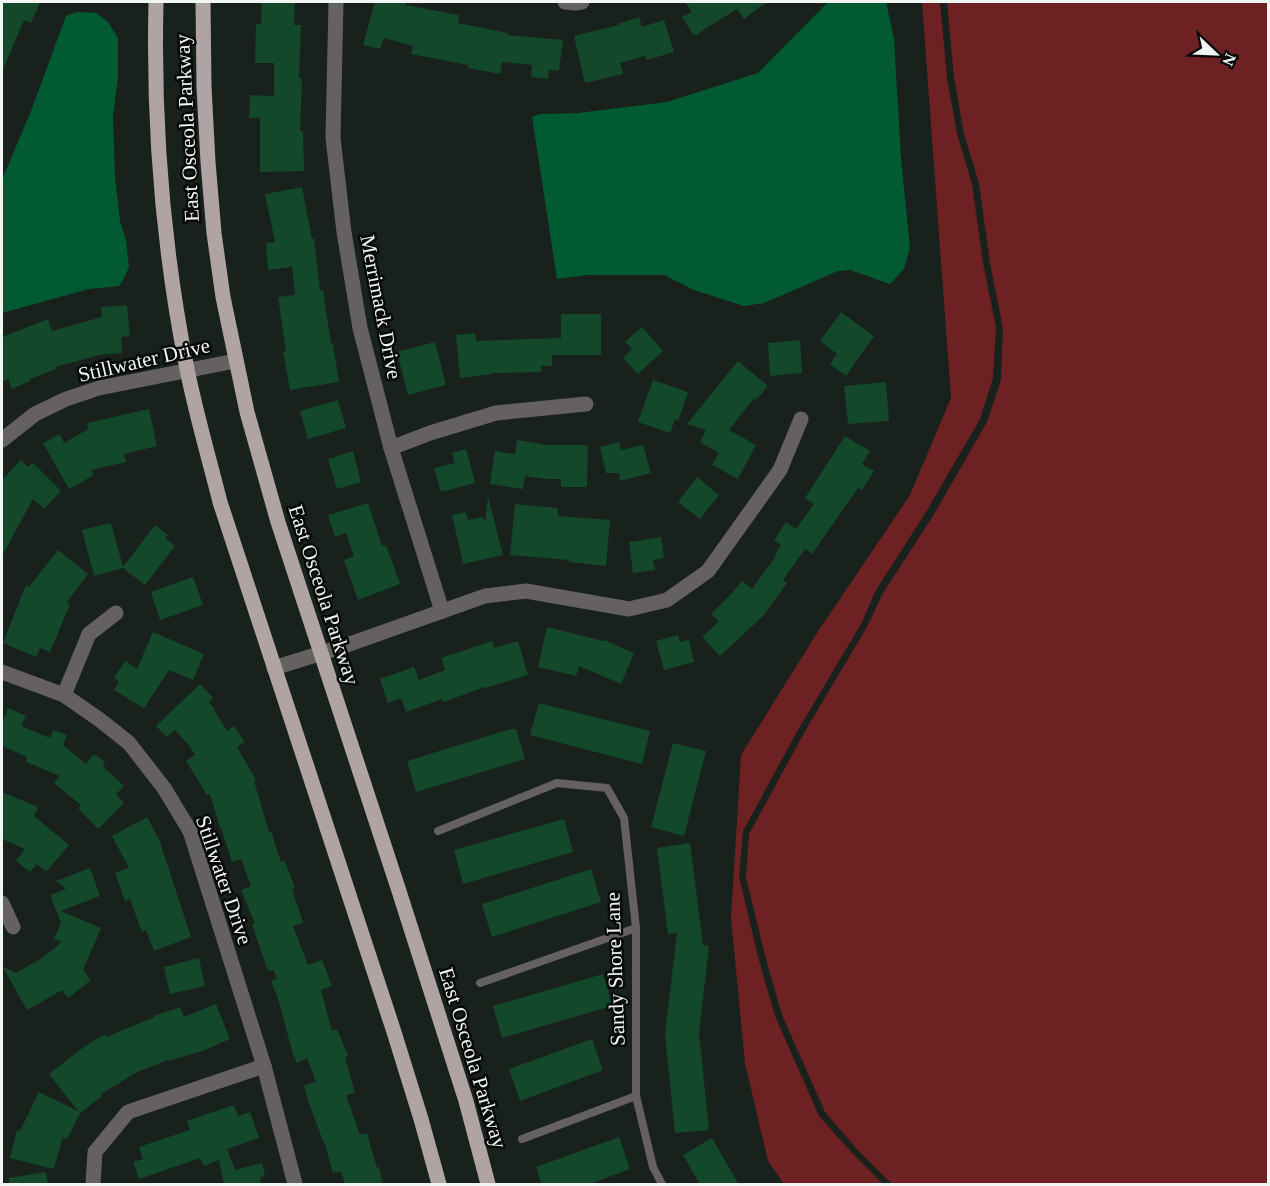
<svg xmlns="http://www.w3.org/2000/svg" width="1270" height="1186" viewBox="0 0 1270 1186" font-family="Georgia,serif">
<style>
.green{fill:#6d2122}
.water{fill:#025a32}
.building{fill:#13482b}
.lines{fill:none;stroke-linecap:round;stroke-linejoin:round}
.service{stroke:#666161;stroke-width:8}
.minor{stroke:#666161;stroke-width:15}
.primary{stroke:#afa4a3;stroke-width:15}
.labels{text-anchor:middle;stroke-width:5;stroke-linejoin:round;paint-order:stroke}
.street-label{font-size:21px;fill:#f1f6f3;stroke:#070a08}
</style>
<rect width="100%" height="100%" fill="#19211c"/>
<!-- green -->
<g class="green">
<path d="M 922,2 L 940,2 L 947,78 L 957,134 L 972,184 L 983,263 L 996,328 L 993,378 L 980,419 L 926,512 L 876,590 L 861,624 L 798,730 L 743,831 L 739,876 L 758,957 L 775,1016 L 819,1116 L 851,1152 L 883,1184 L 784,1184 L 768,1161 L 745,1063 L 731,918 L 741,755 L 817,633 L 910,495 L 951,398 Z"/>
<path d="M 947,2 L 1268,2 L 1268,1184 L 892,1184 L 856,1148 L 825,1112 L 782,1015 L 765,956 L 746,877 L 749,834 L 804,733 L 867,627 L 883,593 L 933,516 L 987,422 L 1001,380 L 1003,328 L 990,263 L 979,183 L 964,134 L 954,77 Z"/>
</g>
<!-- water -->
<g class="water">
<path d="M 828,2 L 886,2 L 894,39 L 901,158 L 910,248 L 904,269 L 890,284 L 850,270 L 838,271 L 764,303 L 744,306 L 694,290 L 664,275 L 587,275 L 557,279 L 532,117 L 540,114 L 578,113 L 667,102 L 758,73 Z"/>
<path d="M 77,12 L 96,13 L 108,22 L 118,38 L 118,78 L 113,116 L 115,177 L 120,221 L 126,240 L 129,267 L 123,280 L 119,286 L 89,289 L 2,313 L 2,180 L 31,111 L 66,16 Z"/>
</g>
<!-- building -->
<g class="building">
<path d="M 2,2 L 40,2 L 31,23 L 24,20 L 2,72 Z"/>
<path d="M 262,2 L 295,2 L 294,25 L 301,25 L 299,78 L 302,78 L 300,131 L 303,131 L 304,171 L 260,172 L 260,118 L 249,118 L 250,95 L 274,96 L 274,63 L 255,63 L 256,24 L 261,24 Z"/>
<path d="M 375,2 L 406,2 L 405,5 L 459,15 L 458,23 L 508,33 L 507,35 L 563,40 L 559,71 L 549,70 L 548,79 L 531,77 L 532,65 L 502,62 L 500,74 L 468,68 L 468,65 L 411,54 L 413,46 L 384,38 L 380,49 L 363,45 Z"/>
<path d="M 685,2 L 767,2 L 744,19 L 737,9 L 694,36 L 682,17 L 692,12 Z"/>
<path d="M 639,17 L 642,27 L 664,20 L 674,52 L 647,60 L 645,56 L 620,63 L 623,74 L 585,83 L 574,36 L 619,25 L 618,24 Z"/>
<path d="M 302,187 L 312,239 L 314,238 L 320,291 L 323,290 L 331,344 L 333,343 L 339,382 L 290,390 L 283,352 L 286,351 L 278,297 L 295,295 L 292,267 L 268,270 L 266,243 L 275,242 L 265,194 Z"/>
<path d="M 127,305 L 130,336 L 121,337 L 122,353 L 99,355 L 55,367 L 56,369 L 30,379 L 30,381 L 12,389 L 8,379 L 2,382 L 2,337 L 48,319 L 52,331 L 102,317 L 101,307 Z"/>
<path d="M 841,312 L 874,336 L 846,376 L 830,364 L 837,354 L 820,341 Z"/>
<path d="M 561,314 L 601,314 L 601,355 L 552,355 L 552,366 L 541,366 L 541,372 L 492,373 L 492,374 L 460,378 L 456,335 L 475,333 L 476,341 L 561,338 Z"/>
<path d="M 642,327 L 663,351 L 638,374 L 623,358 L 632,349 L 625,342 Z"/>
<path d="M 800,340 L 802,373 L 770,376 L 768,343 Z"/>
<path d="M 435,342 L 446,385 L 408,395 L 397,352 Z"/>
<path d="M 738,361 L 768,386 L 756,400 L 754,398 L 729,430 L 756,445 L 738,479 L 712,465 L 719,453 L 700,442 L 706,430 L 687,424 Z"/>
<path d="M 653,380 L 688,392 L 678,421 L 675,419 L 670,433 L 638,422 Z"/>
<path d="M 886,382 L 889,421 L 848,424 L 844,386 Z"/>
<path d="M 338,400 L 346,428 L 308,439 L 300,411 Z"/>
<path d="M 149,409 L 157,446 L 124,454 L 126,462 L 91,470 L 94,475 L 69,489 L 43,443 L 60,434 L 64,443 L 88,429 L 87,423 Z"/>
<path d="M 845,436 L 870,451 L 862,464 L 874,471 L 862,490 L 858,488 L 812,554 L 805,549 L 783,580 L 787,583 L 763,616 L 720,656 L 702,637 L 719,621 L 711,614 L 733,592 L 742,581 L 752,589 L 776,556 L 775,555 L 781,545 L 774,540 L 786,522 L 796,529 L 814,504 L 805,498 Z"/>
<path d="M 517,440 L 548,445 L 588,445 L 587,487 L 561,487 L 561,479 L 546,479 L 525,476 L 523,489 L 490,484 L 495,451 L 515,454 Z"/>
<path d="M 619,442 L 621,450 L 643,445 L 651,473 L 620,481 L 619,473 L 606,473 L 600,447 Z"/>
<path d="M 466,449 L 475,483 L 441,492 L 434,468 L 455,463 L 452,453 Z"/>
<path d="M 353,451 L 361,482 L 337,489 L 328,459 Z"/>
<path d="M 21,460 L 28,467 L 33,463 L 61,491 L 44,509 L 33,499 L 2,556 L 2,480 Z"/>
<path d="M 697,477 L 719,495 L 700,519 L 678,502 Z"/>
<path d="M 488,497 L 503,555 L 463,564 L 452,515 L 466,512 L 468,520 L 483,517 L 485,523 Z"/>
<path d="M 368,503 L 382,546 L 386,545 L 400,584 L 358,600 L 344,560 L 354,556 L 346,533 L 335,537 L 328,515 Z"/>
<path d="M 515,504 L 558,508 L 558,516 L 610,520 L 606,566 L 569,562 L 569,560 L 510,555 Z"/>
<path d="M 111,523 L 123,567 L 155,525 L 168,535 L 165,538 L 175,546 L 145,585 L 123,568 L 94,576 L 82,530 Z"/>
<path d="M 661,537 L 664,558 L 653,560 L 655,570 L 633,573 L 629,542 Z"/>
<path d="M 58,550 L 88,574 L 67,602 L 70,604 L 50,652 L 40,648 L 36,657 L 3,643 L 26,585 L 29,587 Z"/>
<path d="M 193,577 L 203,605 L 160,620 L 151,592 Z"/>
<path d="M 547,627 L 603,641 L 604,640 L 634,653 L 621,684 L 579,666 L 576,676 L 538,667 Z"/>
<path d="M 153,632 L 204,654 L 193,680 L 169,670 L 144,708 L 114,690 L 119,682 L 114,678 L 125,661 L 137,669 Z"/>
<path d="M 678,635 L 680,642 L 689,640 L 694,662 L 664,670 L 656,641 Z"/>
<path d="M 492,641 L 494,648 L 518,641 L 528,675 L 485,688 L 484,687 L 444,702 L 442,699 L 406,712 L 401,698 L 388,703 L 380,679 L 414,667 L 419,680 L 445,670 L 441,658 Z"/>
<path d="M 200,684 L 213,698 L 209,703 L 215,709 L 214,710 L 227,731 L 234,726 L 245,742 L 237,747 L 256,780 L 254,781 L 269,832 L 271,831 L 281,862 L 285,861 L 295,888 L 292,889 L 303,923 L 293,926 L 308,965 L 322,960 L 332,986 L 321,990 L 332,1031 L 337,1029 L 348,1056 L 345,1057 L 355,1093 L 346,1095 L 360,1135 L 367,1133 L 377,1168 L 379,1167 L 383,1185 L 345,1185 L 341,1171 L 333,1173 L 324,1141 L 323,1141 L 308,1101 L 304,1085 L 316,1082 L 307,1058 L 297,1063 L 292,1051 L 279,1002 L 271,981 L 277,979 L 274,970 L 268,971 L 252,925 L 255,924 L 241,890 L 251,886 L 241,859 L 232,862 L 221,828 L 220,828 L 210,794 L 207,795 L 186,761 L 195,755 L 188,744 L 175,730 L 167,737 L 156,726 Z"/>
<path d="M 539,703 L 650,731 L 642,764 L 530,735 Z"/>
<path d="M 8,708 L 26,716 L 21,726 L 50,738 L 53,730 L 67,735 L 63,745 L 86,764 L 94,754 L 105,762 L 103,765 L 106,769 L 105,770 L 109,772 L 124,786 L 116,794 L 124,803 L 98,829 L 78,808 L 81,805 L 54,783 L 60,776 L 26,762 L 27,757 L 2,746 L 2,723 Z"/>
<path d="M 511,729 L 516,729 L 525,759 L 416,792 L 407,761 Z"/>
<path d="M 673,743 L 706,751 L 684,836 L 651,827 Z"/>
<path d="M 2,792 L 38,807 L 34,816 L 69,845 L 46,872 L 37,864 L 30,872 L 16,861 L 25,849 L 2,839 Z"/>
<path d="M 147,817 L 160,842 L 191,937 L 154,951 L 146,930 L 142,932 L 130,899 L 125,901 L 115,873 L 129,868 L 112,836 Z"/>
<path d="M 564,819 L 573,852 L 463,884 L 454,850 Z"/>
<path d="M 690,843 L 703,945 L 709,946 L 699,1033 L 709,1130 L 675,1133 L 665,1034 L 677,933 L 668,934 L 657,848 Z"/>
<path d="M 90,868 L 100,896 L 61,911 L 101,928 L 83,970 L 91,980 L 68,998 L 62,990 L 27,1010 L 3,967 L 16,973 L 42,958 L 62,942 L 54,939 L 61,923 L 50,895 L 66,889 L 56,881 Z"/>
<path d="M 591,869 L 601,902 L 492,937 L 482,904 Z"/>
<path d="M 199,958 L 205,986 L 170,994 L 164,967 Z"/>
<path d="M 603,974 L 612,1006 L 502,1038 L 493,1006 Z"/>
<path d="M 216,1004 L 230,1039 L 202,1051 L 168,1061 L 168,1060 L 137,1072 L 101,1094 L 102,1096 L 80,1113 L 67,1139 L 63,1137 L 54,1168 L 49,1168 L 10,1158 L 17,1130 L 20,1131 L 39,1092 L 78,1111 L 49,1074 L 85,1046 L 105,1034 L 106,1037 L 155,1017 L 154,1016 L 180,1007 L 184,1017 Z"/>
<path d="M 592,1039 L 603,1070 L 520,1101 L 509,1069 Z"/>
<path d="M 234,1105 L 238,1116 L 250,1112 L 259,1138 L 227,1149 L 235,1170 L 262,1163 L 265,1176 L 260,1177 L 261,1185 L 224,1185 L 219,1160 L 204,1166 L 200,1158 L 139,1179 L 133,1162 L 143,1159 L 139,1147 L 190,1130 L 187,1121 Z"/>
<path d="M 619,1137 L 630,1169 L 587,1185 L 542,1185 L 536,1167 Z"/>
<path d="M 712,1138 L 739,1185 L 700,1185 L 683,1155 Z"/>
<path d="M 46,1172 L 48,1185 L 9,1185 L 9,1178 Z"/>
</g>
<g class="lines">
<!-- service -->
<g class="service">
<path d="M 438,831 L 557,783 L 607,788 L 624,818 L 636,928 L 636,1096 L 653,1167 L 662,1184"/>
<path d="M 480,983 L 636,928"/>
<path d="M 522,1139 L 636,1096"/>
</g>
<!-- minor -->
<g class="minor">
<path d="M 336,2 L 333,138 L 344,232 L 360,328 L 391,448 L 442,611"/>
<path d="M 565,2 L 575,3 L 582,2"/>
<path d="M 2,440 L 35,414 L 66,399 L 99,388 L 235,361"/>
<path d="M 391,448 L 430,433 L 496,413 L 586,404"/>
<path d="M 274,668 L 344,646 L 485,596 L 526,591 L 629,609 L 667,600 L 708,571 L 780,470 L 801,419"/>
<path d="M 2,672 L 64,695 L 100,720 L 129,743 L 164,788 L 190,831 L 264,1066 L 295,1184"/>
<path d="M 64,695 L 89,634 L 116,613"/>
<path d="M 2,903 L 13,927"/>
<path d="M 93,1184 L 95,1152 L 128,1112 L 264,1066"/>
</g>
<!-- primary -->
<g class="primary">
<path d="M 156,2 C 153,125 163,248 187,369 C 196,414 209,458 220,502 L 394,1032 L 421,1119 L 439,1184"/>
<path d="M 203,2 L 204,87 L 208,162 L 214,233 L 223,297 L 247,412 L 278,522 L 399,891 L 466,1101 L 488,1184"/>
</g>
</g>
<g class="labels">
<!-- street labels -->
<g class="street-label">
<text transform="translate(187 128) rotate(-93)" y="7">East Osceola Parkway</text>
<text transform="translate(381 307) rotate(79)" y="7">Merrimack Drive</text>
<text transform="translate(144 360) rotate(-13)" y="7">Stillwater Drive</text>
<text transform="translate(324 595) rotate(72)" y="7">East Osceola Parkway</text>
<text transform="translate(224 880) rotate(71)" y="7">Stillwater Drive</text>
<text transform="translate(615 969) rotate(-92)" y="7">Sandy Shore Lane</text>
<text transform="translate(473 1058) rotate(73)" y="7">East Osceola Parkway</text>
</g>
</g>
<!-- border -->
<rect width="1270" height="1186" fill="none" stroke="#f1f6f3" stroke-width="6"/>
<!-- north arrow -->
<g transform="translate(1216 54) rotate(113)" stroke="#070a08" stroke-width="4.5" paint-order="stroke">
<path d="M0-4.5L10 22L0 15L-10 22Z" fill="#f1f6f3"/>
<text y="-9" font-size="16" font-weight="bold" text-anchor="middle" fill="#f1f6f3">N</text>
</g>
</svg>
